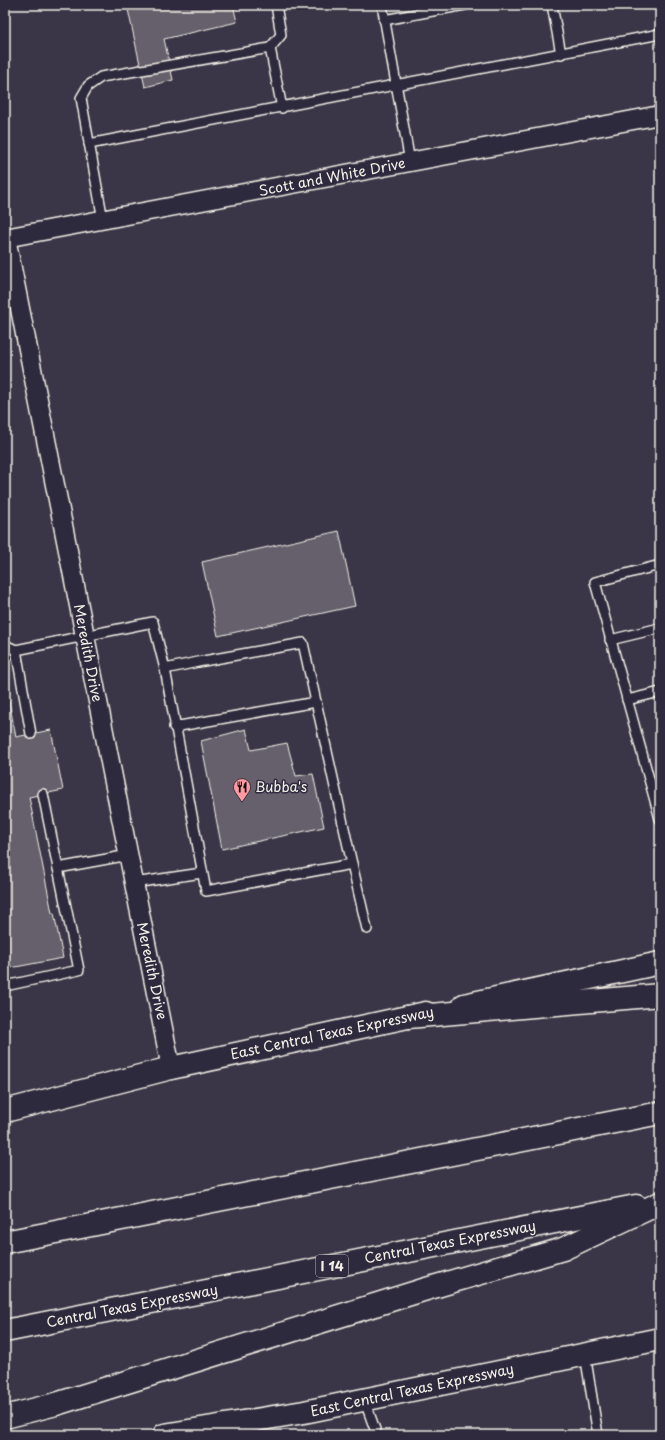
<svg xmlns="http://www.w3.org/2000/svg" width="665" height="1440" viewBox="0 0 665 1440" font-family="'Playpen Sans',sans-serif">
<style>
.building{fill:#65616c;stroke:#f4f1e8}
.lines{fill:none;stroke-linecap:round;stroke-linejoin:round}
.service-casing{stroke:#f4f1e8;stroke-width:12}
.minor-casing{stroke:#f4f1e8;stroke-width:21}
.secondary-casing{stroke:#f4f1e8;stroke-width:25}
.motorway-casing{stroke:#f4f1e8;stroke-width:25}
.service{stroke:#2f2a3d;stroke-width:9}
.minor{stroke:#2f2a3d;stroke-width:18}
.secondary{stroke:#2f2a3d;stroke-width:22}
.motorway{stroke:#2f2a3d;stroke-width:22}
.labels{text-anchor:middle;stroke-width:3;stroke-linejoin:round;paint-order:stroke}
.shield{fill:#2f2a3d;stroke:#b9b5b5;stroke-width:1}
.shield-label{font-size:13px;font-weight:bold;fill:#f4f1e8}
.street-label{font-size:14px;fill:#f4f1e8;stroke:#2f2a3d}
.poi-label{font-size:14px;fill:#f4f1e8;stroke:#2f2a3d;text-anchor:start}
</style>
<rect width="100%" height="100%" fill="#3b3647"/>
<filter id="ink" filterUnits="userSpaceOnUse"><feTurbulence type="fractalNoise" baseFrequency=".025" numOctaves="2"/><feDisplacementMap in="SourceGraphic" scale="8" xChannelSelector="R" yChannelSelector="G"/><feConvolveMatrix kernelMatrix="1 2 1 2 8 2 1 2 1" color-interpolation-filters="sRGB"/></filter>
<g filter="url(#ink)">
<!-- building -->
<g class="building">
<path d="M 127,5 L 233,5 L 237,22 L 164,39 L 173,80 L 145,87 Z"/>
<path d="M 339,531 L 355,606 L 218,636 L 202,562 Z"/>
<path d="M 5,681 L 16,737 L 51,730 L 63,790 L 29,797 L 52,913 L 54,913 L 63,958 L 5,969 Z"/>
<path d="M 246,729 L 251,750 L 287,743 L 296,776 L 313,774 L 324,827 L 222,849 L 201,741 Z"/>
</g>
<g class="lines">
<!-- service casing -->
<g class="service-casing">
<g id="service">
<path d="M 276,5 L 281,35 L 270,48 L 282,108"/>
<path d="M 382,5 L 410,162"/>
<path d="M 552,5 L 561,54"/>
<path d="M 384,20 L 465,5"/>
<path d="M 89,144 L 660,34"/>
<path d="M 103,220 L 81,98 L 88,86 L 101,77 L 270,48"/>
<path d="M 660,565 L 595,582 L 660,819"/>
<path d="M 610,640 L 660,628"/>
<path d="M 5,645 L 16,650 L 153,622 L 165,669 L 198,662 L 303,643 L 352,864"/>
<path d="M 16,650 L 31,734"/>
<path d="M 165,669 L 206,891 L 352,864 L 367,929"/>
<path d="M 627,700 L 660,692"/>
<path d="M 174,727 L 316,702"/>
<path d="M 43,794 L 58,868 L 129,855"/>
<path d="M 134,883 L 202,873"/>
<path d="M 5,986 L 79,970 L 58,868"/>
<path d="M 585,1354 L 598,1435"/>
<path d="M 364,1399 L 377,1435"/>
</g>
</g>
<!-- minor casing -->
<g class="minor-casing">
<g id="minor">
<path d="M 5,238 L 660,115"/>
<path d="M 6,238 L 134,883 L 171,1068"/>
</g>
</g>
<!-- secondary casing -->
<g class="secondary-casing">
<g id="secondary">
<path d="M 464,1005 L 660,963"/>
<path d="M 5,1111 L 171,1068 L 426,1013"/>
<path d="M 164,1435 L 304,1412 L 660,1339"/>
</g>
</g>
<!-- motorway casing -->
<g class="motorway-casing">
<g id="motorway">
<path d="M 408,1017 L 660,995"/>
<path d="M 5,1242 L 660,1113"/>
<path d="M 5,1331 L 636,1206"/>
<path d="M 5,1417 L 56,1404 L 423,1290 L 563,1249 L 660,1203"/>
</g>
</g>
<!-- service -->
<use href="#service" class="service"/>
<!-- minor -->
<use href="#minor" class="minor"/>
<!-- secondary -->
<use href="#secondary" class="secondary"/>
<!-- motorway -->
<use href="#motorway" class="motorway"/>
</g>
</g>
<!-- icons -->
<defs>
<g id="restaurant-pin" transform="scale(0.9)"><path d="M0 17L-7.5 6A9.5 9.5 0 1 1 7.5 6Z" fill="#ff9aa2" stroke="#2f2a3d"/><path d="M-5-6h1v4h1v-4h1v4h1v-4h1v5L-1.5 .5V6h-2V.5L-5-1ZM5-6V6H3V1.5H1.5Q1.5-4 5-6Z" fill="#111"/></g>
</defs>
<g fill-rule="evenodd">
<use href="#restaurant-pin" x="242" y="787"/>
</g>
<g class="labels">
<!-- shield labels -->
<rect class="shield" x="316" y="1255" width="32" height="22" rx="3"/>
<g class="shield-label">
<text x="332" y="1271">I 14</text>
</g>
<!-- street labels -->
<g class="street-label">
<text transform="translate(332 177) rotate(-11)" y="5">Scott and White Drive</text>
<text transform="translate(88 653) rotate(79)" y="5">Meredith Drive</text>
<text transform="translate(152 971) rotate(78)" y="5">Meredith Drive</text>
<text transform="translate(332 1033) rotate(-12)" y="5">East Central Texas Expressway</text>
<text transform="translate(450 1242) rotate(-11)" y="5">Central Texas Expressway</text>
<text transform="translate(132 1306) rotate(-11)" y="5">Central Texas Expressway</text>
<text transform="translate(412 1390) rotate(-12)" y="5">East Central Texas Expressway</text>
</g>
<!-- poi labels -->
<g class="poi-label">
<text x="255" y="792">Bubba's</text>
</g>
</g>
<!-- margin -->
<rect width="665" height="1440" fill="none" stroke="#2f2a3d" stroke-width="20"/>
<rect x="10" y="10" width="645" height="1420" fill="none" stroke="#f4f1e8" stroke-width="1.5" filter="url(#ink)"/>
</svg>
